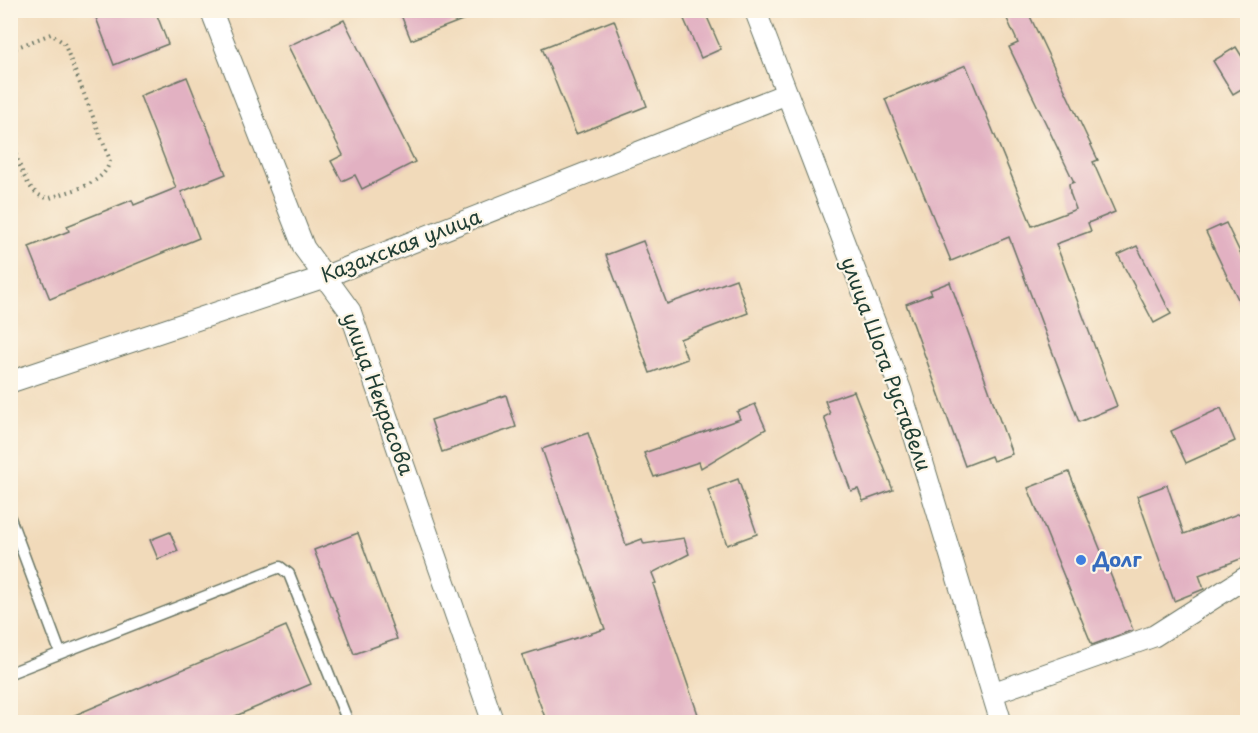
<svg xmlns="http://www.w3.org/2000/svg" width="1258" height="733" viewBox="0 0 1258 733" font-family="'Playpen Sans',sans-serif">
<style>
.building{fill:#e2b1c2}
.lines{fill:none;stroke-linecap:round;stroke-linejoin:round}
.service-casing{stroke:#687463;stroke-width:13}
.minor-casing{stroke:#687463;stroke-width:23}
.path{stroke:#687463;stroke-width:4;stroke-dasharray:1.5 4.5;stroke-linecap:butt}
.service{stroke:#fff;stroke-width:10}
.minor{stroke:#fff;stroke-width:21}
.shop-dot{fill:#3f7fe0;stroke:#fcf5e5;stroke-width:2}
.labels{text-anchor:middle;stroke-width:4.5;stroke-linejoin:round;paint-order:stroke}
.street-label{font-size:20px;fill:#1f3d34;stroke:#fcf5e5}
.shop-label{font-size:20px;font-weight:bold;fill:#366cbe;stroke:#fcf5e5;text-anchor:start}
</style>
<rect width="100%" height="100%" fill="#fcf5e5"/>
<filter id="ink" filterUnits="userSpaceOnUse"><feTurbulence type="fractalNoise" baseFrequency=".0167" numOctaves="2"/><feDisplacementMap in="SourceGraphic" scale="12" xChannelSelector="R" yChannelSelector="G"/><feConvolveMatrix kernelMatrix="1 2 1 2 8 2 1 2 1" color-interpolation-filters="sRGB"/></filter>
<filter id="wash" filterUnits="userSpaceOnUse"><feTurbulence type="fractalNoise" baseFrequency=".008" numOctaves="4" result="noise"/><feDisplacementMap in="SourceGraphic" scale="24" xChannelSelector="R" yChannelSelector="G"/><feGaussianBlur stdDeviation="1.35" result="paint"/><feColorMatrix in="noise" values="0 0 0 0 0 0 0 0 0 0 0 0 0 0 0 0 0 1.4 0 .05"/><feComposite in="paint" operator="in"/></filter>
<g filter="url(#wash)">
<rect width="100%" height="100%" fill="#f1daba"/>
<g id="blocks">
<!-- building -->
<g class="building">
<path d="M 93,10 L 155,10 L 168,44 L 114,65 Z"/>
<path d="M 399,10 L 483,10 L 483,12 L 411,40 Z"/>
<path d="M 680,10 L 704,10 L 721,49 L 701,58 Z"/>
<path d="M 1003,10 L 1027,10 L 1098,160 L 1093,162 L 1115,212 L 1088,223 L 1091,231 L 1056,244 L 1117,406 L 1079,422 L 1009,237 L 951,261 L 885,99 L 966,65 L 1032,226 L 1076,209 L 1070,193 L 1069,184 L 1074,182 L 1009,47 L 1018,43 Z"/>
<path d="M 344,20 L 415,162 L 362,189 L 355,175 L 342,181 L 331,161 L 343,155 L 288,46 Z"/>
<path d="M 614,20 L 647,106 L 576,134 L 542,48 Z"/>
<path d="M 1236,47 L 1248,66 L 1248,85 L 1233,94 L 1213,61 Z"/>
<path d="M 187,77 L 226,174 L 181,192 L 199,238 L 50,299 L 29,247 L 69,231 L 67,226 L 132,200 L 134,205 L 176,188 L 140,96 Z"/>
<path d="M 1226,223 L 1248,269 L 1248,320 L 1206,232 Z"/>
<path d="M 643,241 L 667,304 L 736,279 L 748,313 L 680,339 L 687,359 L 650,373 L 606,255 Z"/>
<path d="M 1137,246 L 1171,314 L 1154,323 L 1118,255 Z"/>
<path d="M 950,282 L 1012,454 L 993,461 L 991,456 L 965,466 L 906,304 L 932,294 L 930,290 Z"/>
<path d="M 854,391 L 893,490 L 863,501 L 858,489 L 851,491 L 824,417 L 830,414 L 825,401 Z"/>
<path d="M 506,395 L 516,427 L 442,452 L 431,420 Z"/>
<path d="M 755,404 L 766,429 L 701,468 L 699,462 L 654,477 L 644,453 L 740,419 L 737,412 Z"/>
<path d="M 1221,408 L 1235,441 L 1186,463 L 1171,431 Z"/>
<path d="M 588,433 L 626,545 L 642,539 L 644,544 L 684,538 L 689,554 L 652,573 L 656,583 L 653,584 L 701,723 L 547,723 L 522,655 L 605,629 L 542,449 Z"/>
<path d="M 1069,472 L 1133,630 L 1092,645 L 1028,488 Z"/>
<path d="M 738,479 L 757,534 L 727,545 L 708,490 Z"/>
<path d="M 1167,485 L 1184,534 L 1248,510 L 1248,556 L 1199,575 L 1204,589 L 1174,601 L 1137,496 Z"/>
<path d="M 170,532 L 178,551 L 158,559 L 150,540 Z"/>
<path d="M 358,533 L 397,639 L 354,654 L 314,550 Z"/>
<path d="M 286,626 L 311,684 L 219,723 L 56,723 Z"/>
</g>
</g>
</g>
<g filter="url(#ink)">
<use href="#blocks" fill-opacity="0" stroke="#687463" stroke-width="1.5"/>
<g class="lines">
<!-- service casing -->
<g class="service-casing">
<g id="service">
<path d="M 10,518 L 60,652"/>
<path d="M 10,673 L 280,567 L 289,574 L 348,722"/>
</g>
</g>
<!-- minor casing -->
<g class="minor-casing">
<g id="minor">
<path d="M 211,10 L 304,248 L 350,311 L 493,722"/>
<path d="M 755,10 L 901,391 L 1001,722"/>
<path d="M 10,382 L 324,277 L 786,94"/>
<path d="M 993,693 L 1154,636 L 1248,576"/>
</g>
</g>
<!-- path -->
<path class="path" d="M 10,50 L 51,34 L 64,43 L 110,160 C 105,185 71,190 50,198 C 25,198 18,157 10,137"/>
<!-- service -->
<use href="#service" class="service"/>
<!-- minor -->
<use href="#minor" class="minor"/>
</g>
</g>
<!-- markers -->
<circle class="shop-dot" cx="1081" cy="560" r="6"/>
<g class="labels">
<!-- street labels -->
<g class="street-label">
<text transform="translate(401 246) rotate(-21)" y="7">Казахская улица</text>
<text transform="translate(886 364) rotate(70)" y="7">улица Шота Руставели</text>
<text transform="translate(378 394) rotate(70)" y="7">улица Некрасова</text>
</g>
<!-- shop labels -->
<g class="shop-label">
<text x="1093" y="567">Долг</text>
</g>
</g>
<!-- margin -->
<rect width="1258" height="733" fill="none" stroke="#fcf5e5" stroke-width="36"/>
</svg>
